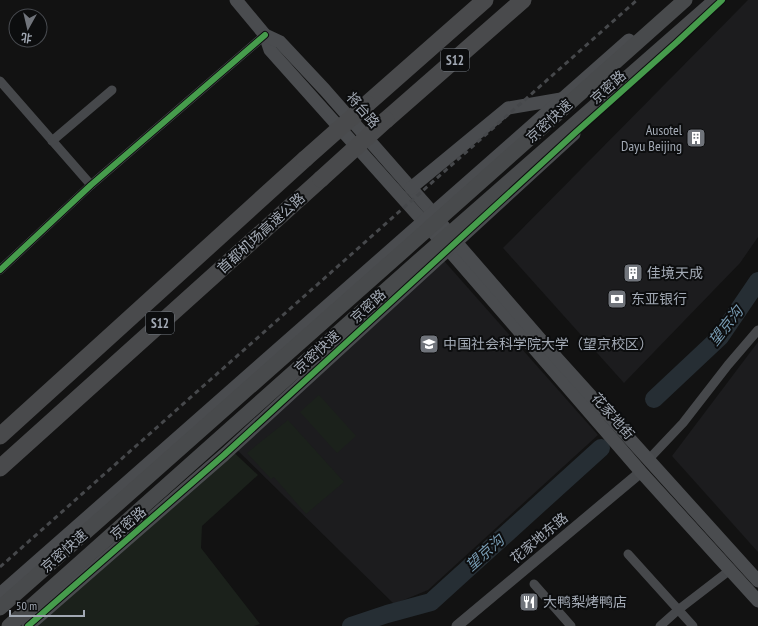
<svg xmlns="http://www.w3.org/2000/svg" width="758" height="626" viewBox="0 0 758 626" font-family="'PT Sans Narrow','Noto Sans SC',sans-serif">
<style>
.built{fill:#1c1c1e}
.green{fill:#1b211b}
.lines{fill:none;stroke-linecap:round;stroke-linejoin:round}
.river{stroke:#262e34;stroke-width:18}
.minor{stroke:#46484b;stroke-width:9}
.tertiary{stroke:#46484b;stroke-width:11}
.secondary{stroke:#4a4c4f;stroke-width:13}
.motorway{stroke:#494a4c;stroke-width:17}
.rail{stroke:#46484b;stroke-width:3;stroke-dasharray:5 4;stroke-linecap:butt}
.trunk-bridge{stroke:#484a4c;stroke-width:15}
.motorway-bridge{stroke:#494a4c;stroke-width:17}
.cycleway-casing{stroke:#0c0d0e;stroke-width:8}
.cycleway{stroke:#469c4c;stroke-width:6}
.labels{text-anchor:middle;stroke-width:4;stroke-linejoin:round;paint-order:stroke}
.shield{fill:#0c0d0e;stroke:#757a82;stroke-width:1}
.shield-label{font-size:13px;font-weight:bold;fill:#a2a9b4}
.street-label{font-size:14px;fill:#a2a9b4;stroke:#0c0d0e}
.poi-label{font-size:14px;fill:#a2a9b4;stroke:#0c0d0e;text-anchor:start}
.water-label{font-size:15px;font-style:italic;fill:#779ab1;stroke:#0c0d0e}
</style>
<rect width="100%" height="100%" fill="#121212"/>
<!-- built -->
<g class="built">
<path d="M 748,0 L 758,0 L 758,237 L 740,263 L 624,383 L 503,248 Z"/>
<path d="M 438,254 L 598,435 L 428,590 L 394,604 L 230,443 Z"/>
<path d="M 758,342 L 758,552 L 672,456 Z"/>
</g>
<!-- green -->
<g class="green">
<path d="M 319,395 L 356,436 L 337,453 L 300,412 Z"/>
<path d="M 288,420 L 344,482 L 306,514 L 274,477 L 271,479 L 247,453 Z"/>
<path d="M 226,445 L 258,475 L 202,526 L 201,548 L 260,624 L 254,626 L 17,626 Z"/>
</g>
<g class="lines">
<!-- river -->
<g class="river">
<path d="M 654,399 L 720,337 L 758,281"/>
<path d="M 351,626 L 387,614 L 431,602 L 601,448"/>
</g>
<!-- minor -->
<g class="minor">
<path d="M 0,81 L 91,185"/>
<path d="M 52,141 L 112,90"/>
<path d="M 0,270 L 91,185 L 265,35"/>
<path d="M 648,460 L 683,423 L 728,365 L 758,330"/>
<path d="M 628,554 L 693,626"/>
<path d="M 534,584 L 571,626"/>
<path d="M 660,626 L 678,610 L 730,570"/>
</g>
<!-- tertiary -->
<path class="tertiary" d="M 457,626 L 641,472"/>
<!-- secondary -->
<g class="secondary">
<path d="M 236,0 L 265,35 L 270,50 L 448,249 L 641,472 L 758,601"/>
<path d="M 265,35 L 280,42 L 325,90 L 433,213 L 456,242 L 555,356 L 758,581"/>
<path d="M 411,188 L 508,108 L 561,99"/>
<path d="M 0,594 L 629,40"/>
<path d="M 28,626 L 224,455 L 574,134"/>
</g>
<!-- motorway -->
<g class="motorway">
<path d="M 367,104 L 485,0"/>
<path d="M 386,120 L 523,0"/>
<path d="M 0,436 L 305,159"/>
<path d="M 0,468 L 321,179"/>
</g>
<!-- rail -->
<path class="rail" d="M 0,567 L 637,0"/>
<!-- trunk-bridge -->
<g class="trunk-bridge">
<path d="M 0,608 L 410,245 L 685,0"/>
<path d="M 9,626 L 423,257 L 716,0"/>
</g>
<!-- motorway-bridge -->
<g class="motorway-bridge">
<path d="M 305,159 L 367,104"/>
<path d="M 321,179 L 386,120"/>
</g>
<!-- cycleway casing -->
<g class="cycleway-casing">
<g id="cycleway">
<path d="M 0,270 L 91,185 L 265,35"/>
<path d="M 28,626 L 224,455 L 575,133 L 677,42 L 722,0"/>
</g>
</g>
<!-- cycleway -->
<use href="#cycleway" class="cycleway"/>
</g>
<!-- icons -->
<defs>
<g id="building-square" transform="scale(1)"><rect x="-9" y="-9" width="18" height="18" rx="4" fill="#70747b" stroke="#0c0d0e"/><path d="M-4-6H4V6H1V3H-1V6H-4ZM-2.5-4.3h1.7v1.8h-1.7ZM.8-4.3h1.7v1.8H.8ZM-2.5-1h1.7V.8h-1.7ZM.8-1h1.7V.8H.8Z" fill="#fff"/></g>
<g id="bank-square" transform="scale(1)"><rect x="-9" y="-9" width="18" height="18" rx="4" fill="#70747b" stroke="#0c0d0e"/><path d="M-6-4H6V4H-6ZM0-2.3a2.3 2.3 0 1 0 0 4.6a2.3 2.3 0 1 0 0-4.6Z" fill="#fff"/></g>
<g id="university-square" transform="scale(1)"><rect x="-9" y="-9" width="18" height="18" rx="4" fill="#70747b" stroke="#0c0d0e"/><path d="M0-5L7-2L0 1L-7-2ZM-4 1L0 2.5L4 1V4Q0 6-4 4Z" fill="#fff"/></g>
<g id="restaurant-square" transform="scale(1)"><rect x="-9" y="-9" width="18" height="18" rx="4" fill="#70747b" stroke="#0c0d0e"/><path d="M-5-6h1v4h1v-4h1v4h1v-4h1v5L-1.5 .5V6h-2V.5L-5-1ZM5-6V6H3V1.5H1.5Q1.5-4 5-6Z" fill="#fff"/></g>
</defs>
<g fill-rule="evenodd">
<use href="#building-square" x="696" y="138"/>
<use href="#building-square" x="633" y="273"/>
<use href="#bank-square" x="617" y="299"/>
<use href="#university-square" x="429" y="344"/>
<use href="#restaurant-square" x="529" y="602"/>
</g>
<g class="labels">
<!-- shield labels -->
<g class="shield">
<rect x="441" y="49" width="28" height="22" rx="3"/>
<rect x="146" y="312" width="28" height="22" rx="3"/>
</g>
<g class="shield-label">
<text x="455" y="65">S12</text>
<text x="160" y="328">S12</text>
</g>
<!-- street labels -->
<g class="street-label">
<text transform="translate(608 87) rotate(-42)" y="5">京密路</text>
<text transform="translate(363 110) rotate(49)" y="5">将台路</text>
<text transform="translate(549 121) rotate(-42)" y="5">京密快速</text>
<text transform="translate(261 233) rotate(-42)" y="5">首都机场高速公路</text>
<text transform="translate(368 306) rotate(-43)" y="5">京密路</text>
<text transform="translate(317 352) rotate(-42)" y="5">京密快速</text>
<text transform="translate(613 416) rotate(49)" y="5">花家地街</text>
<text transform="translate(128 523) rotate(-41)" y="5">京密路</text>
<text transform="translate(539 538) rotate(-40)" y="5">花家地东路</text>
<text transform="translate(64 551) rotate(-41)" y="5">京密快速</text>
</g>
<!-- poi labels -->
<g class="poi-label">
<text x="682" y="135" text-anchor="end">Ausotel<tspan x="682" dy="16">Dayu Beijing</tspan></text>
<text x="647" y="278">佳境天成</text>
<text x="631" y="304">东亚银行</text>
<text x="443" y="349">中国社会科学院大学（望京校区）</text>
<text x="543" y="607">大鸭梨烤鸭店</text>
</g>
<!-- water labels -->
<g class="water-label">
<text transform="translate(726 326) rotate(-52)" y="5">望京沟</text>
<text transform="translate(485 553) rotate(-42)" y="5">望京沟</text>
</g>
</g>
<!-- north arrow -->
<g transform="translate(28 28) rotate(188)"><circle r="19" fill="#0c0d0e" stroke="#484b50"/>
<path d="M0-3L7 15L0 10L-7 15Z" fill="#70747b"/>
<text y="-6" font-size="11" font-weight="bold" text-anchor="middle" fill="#a2a9b4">北</text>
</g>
<!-- scale -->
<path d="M10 610v6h74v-6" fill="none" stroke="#a2a9b4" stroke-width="2"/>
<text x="16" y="610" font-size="12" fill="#a2a9b4" stroke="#0c0d0e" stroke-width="3" paint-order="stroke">50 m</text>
</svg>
